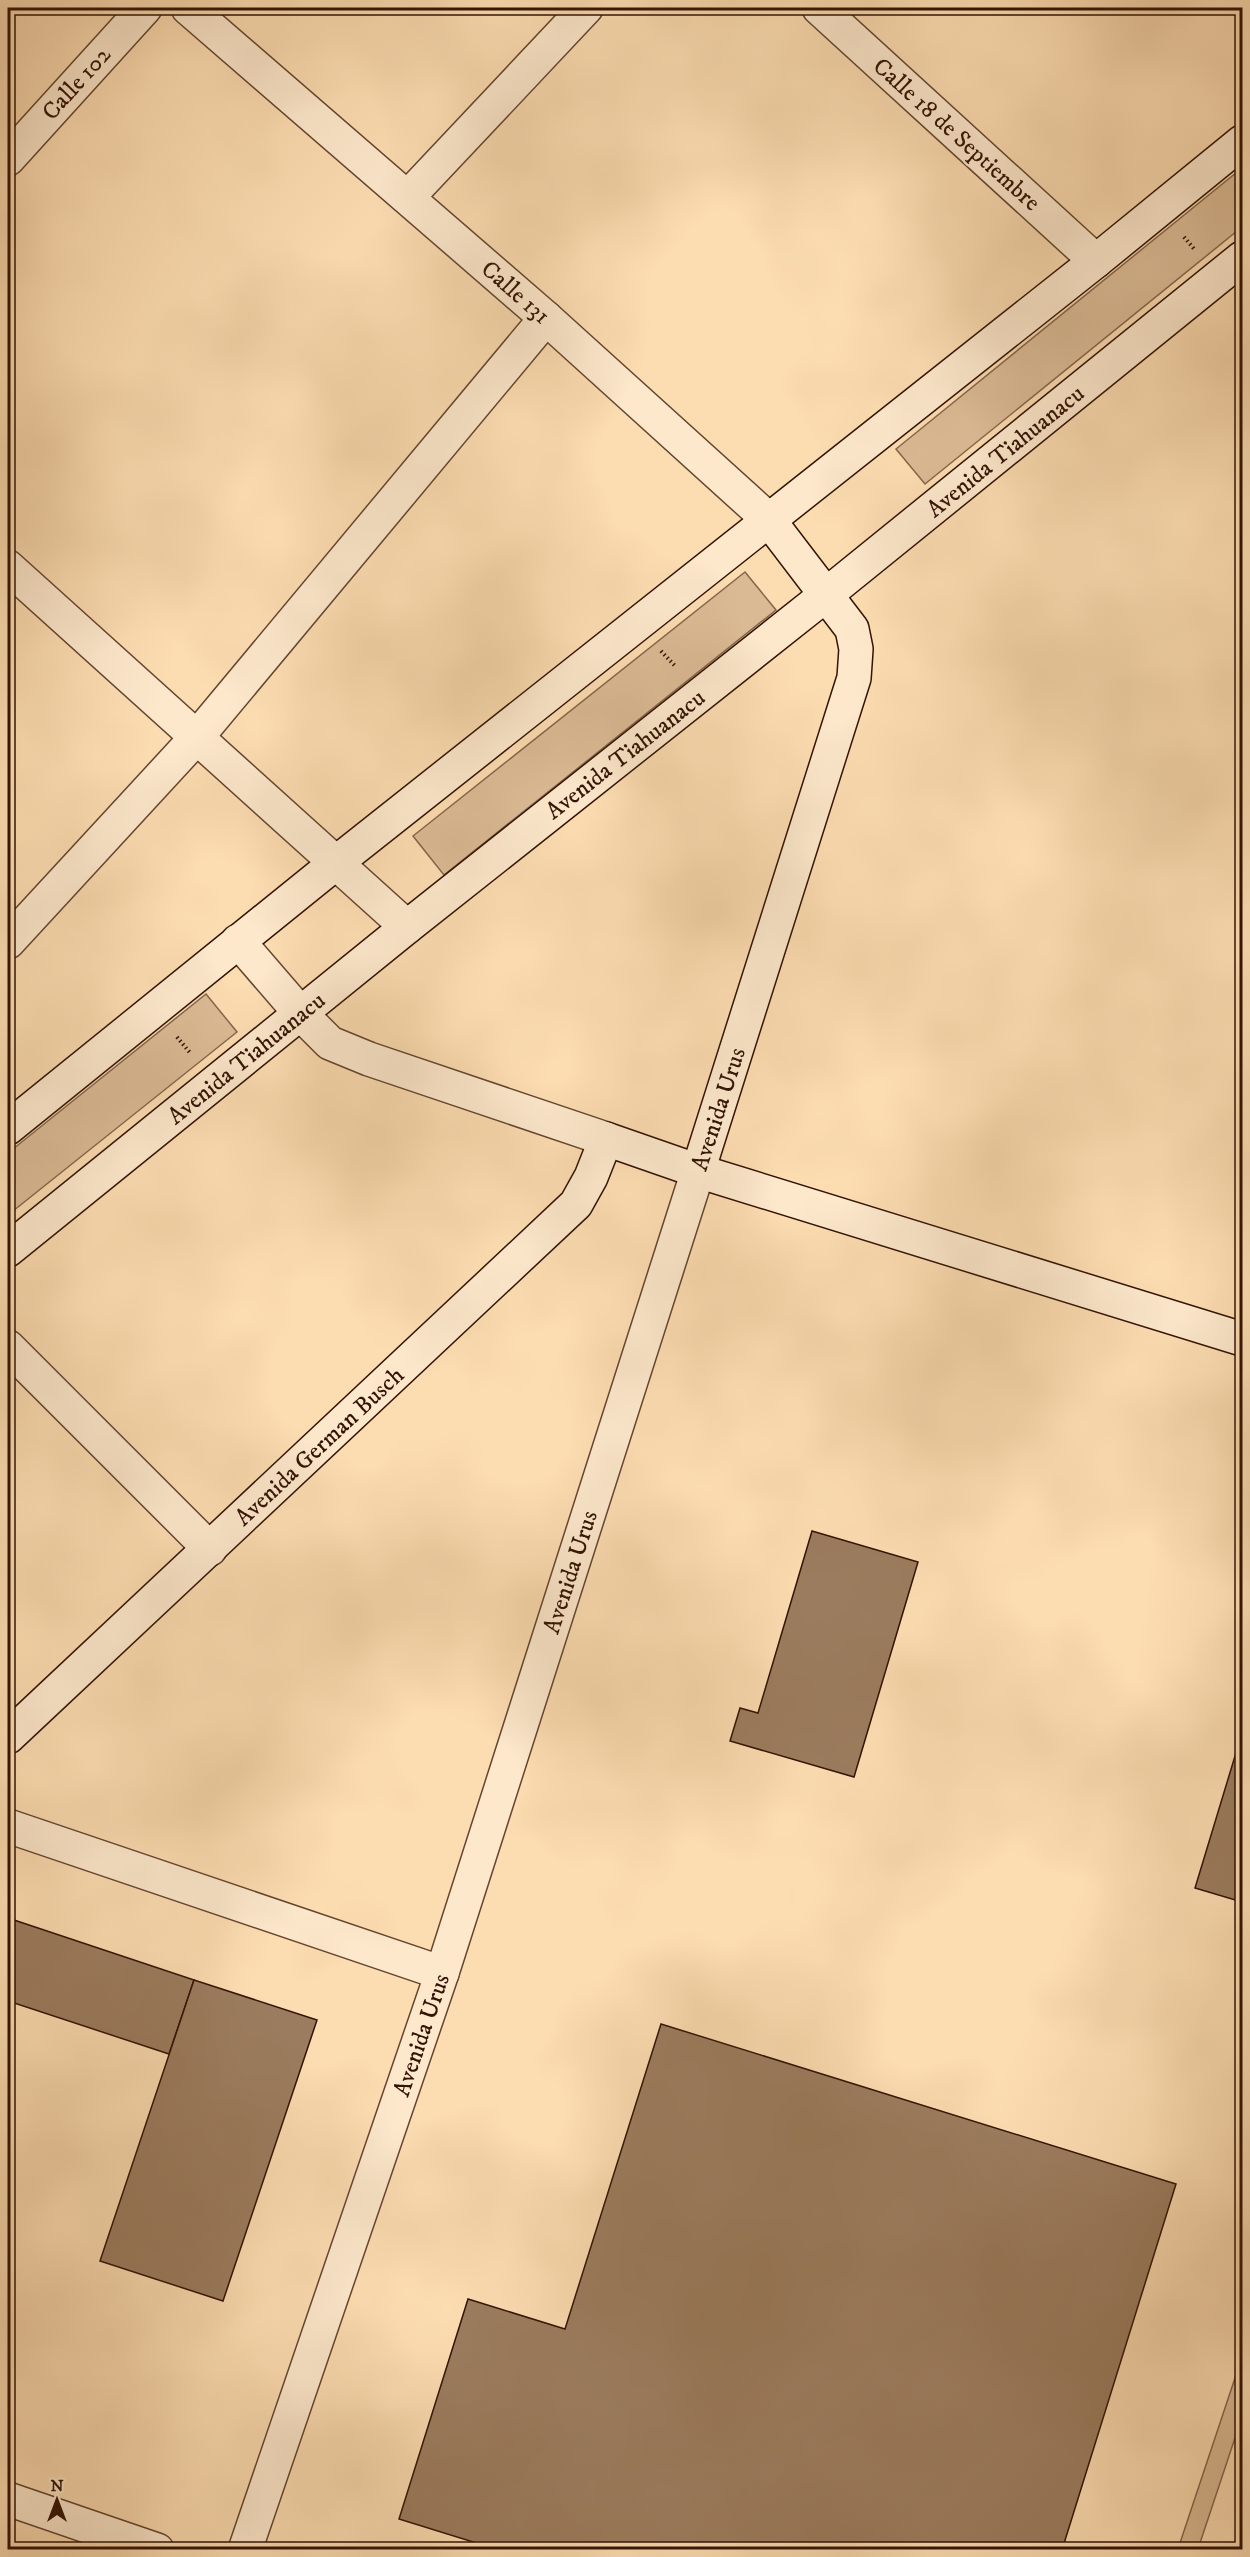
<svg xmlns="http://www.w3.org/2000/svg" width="1250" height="2557" viewBox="0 0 1250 2557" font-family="'IM FELL DW Pica',serif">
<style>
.green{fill:#daba94;stroke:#86664c;stroke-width:1.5}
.building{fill:#9b7c5e;stroke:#321304;stroke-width:1.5}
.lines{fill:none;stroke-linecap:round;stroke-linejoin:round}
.minor-casing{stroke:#64452f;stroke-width:36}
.secondary-casing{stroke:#321304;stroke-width:36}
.path{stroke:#321304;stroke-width:4;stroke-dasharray:1.5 3;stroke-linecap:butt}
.minor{stroke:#fde8cc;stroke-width:33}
.secondary{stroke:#fde8cc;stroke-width:33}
.labels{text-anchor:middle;stroke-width:4.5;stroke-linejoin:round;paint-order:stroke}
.street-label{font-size:24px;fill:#321304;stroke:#fde8cc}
</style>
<rect width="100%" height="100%" fill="#fcdcb1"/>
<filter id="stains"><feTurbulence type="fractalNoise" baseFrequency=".00333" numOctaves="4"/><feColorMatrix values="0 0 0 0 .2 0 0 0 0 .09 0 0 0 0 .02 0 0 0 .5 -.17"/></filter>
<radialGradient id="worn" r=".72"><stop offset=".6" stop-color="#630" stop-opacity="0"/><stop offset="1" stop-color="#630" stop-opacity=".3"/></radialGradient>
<!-- green -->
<g class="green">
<path d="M 1242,168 L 1242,227 L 925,484 L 896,449 Z"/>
<path d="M 745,572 L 776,610 L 444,875 L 413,836 Z"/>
<path d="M 206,994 L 237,1032 L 8,1215 L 8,1153 Z"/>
<path d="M 1242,2357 L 1242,2417 L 1198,2549 L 1178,2549 Z"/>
</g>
<!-- building -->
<g class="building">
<path d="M 812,1531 L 918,1562 L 854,1777 L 730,1741 L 740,1708 L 758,1713 Z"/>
<path d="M 1242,1733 L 1242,1902 L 1195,1888 Z"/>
<path d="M 8,1918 L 194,1980 L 169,2054 L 8,2001 Z"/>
<path d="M 194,1980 L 317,2020 L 223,2301 L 100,2261 Z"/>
<path d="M 661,2024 L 1176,2184 L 1062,2550 L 499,2550 L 399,2519 L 468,2299 L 565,2329 Z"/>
</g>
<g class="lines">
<!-- minor casing -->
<g class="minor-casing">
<g id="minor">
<path d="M 188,8 L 546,318 L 768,519"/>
<path d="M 819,8 L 1096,261"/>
<path d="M 8,159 L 145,8"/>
<path d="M 408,197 L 586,8"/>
<path d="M 8,567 L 407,927"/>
<path d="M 238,941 L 301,1014 L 330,1043 L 369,1059 L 606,1139"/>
<path d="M 8,942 L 197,737 L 546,318"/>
<path d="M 8,1347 L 210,1549"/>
<path d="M 8,1826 L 442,1973"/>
<path d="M 8,2499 L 157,2550"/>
<path d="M 245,2550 L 442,1973 L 698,1171"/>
</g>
</g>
<!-- secondary casing -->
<g class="secondary-casing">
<g id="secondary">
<path d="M 8,1128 L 337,862 L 1096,261 L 1242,142"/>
<path d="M 698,1171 L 854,678 L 856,649 L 852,629 L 768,519"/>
<path d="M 8,1250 L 407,927 L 827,594 L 1242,258"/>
<path d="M 8,1737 L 576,1204 L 591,1177 L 606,1139 L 698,1171 L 1242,1339"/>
</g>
</g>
<!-- path -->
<g class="path">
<path d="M 1184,237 L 1195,250"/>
<path d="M 661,651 L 676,667"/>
<path d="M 177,1037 L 191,1054"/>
</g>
<!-- minor -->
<use href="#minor" class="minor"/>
<!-- secondary -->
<use href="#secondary" class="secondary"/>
</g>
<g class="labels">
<!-- street labels -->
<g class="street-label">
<text transform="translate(76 83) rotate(-48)" y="8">Calle 102</text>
<text transform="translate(957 134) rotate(42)" y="8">Calle 18 de Septiembre</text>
<text transform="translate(516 292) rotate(41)" y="8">Calle 131</text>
<text transform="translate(1005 451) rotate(-39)" y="8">Avenida Tiahuanacu</text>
<text transform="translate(625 754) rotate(-38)" y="8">Avenida Tiahuanacu</text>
<text transform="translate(246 1058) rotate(-39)" y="8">Avenida Tiahuanacu</text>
<text transform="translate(718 1109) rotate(-72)" y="8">Avenida Urus</text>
<text transform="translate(319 1446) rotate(-43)" y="8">Avenida German Busch</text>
<text transform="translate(570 1572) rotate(-72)" y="8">Avenida Urus</text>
<text transform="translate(421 2035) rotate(-71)" y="8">Avenida Urus</text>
</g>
</g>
<!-- margin -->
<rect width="1250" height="2557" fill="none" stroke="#fcdcb1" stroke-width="30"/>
<rect x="9" y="9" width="1232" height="2539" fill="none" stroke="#321304" stroke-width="3"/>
<rect x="15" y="15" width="1220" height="2527" fill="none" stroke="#321304" stroke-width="1.5"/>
<!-- north arrow -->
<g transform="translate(57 2500)" stroke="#fde8cc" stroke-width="4.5" paint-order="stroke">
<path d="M0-4.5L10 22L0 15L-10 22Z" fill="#321304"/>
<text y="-9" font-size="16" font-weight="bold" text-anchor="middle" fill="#321304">N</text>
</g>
<rect width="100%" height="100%" filter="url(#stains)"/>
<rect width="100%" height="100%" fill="url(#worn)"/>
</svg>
